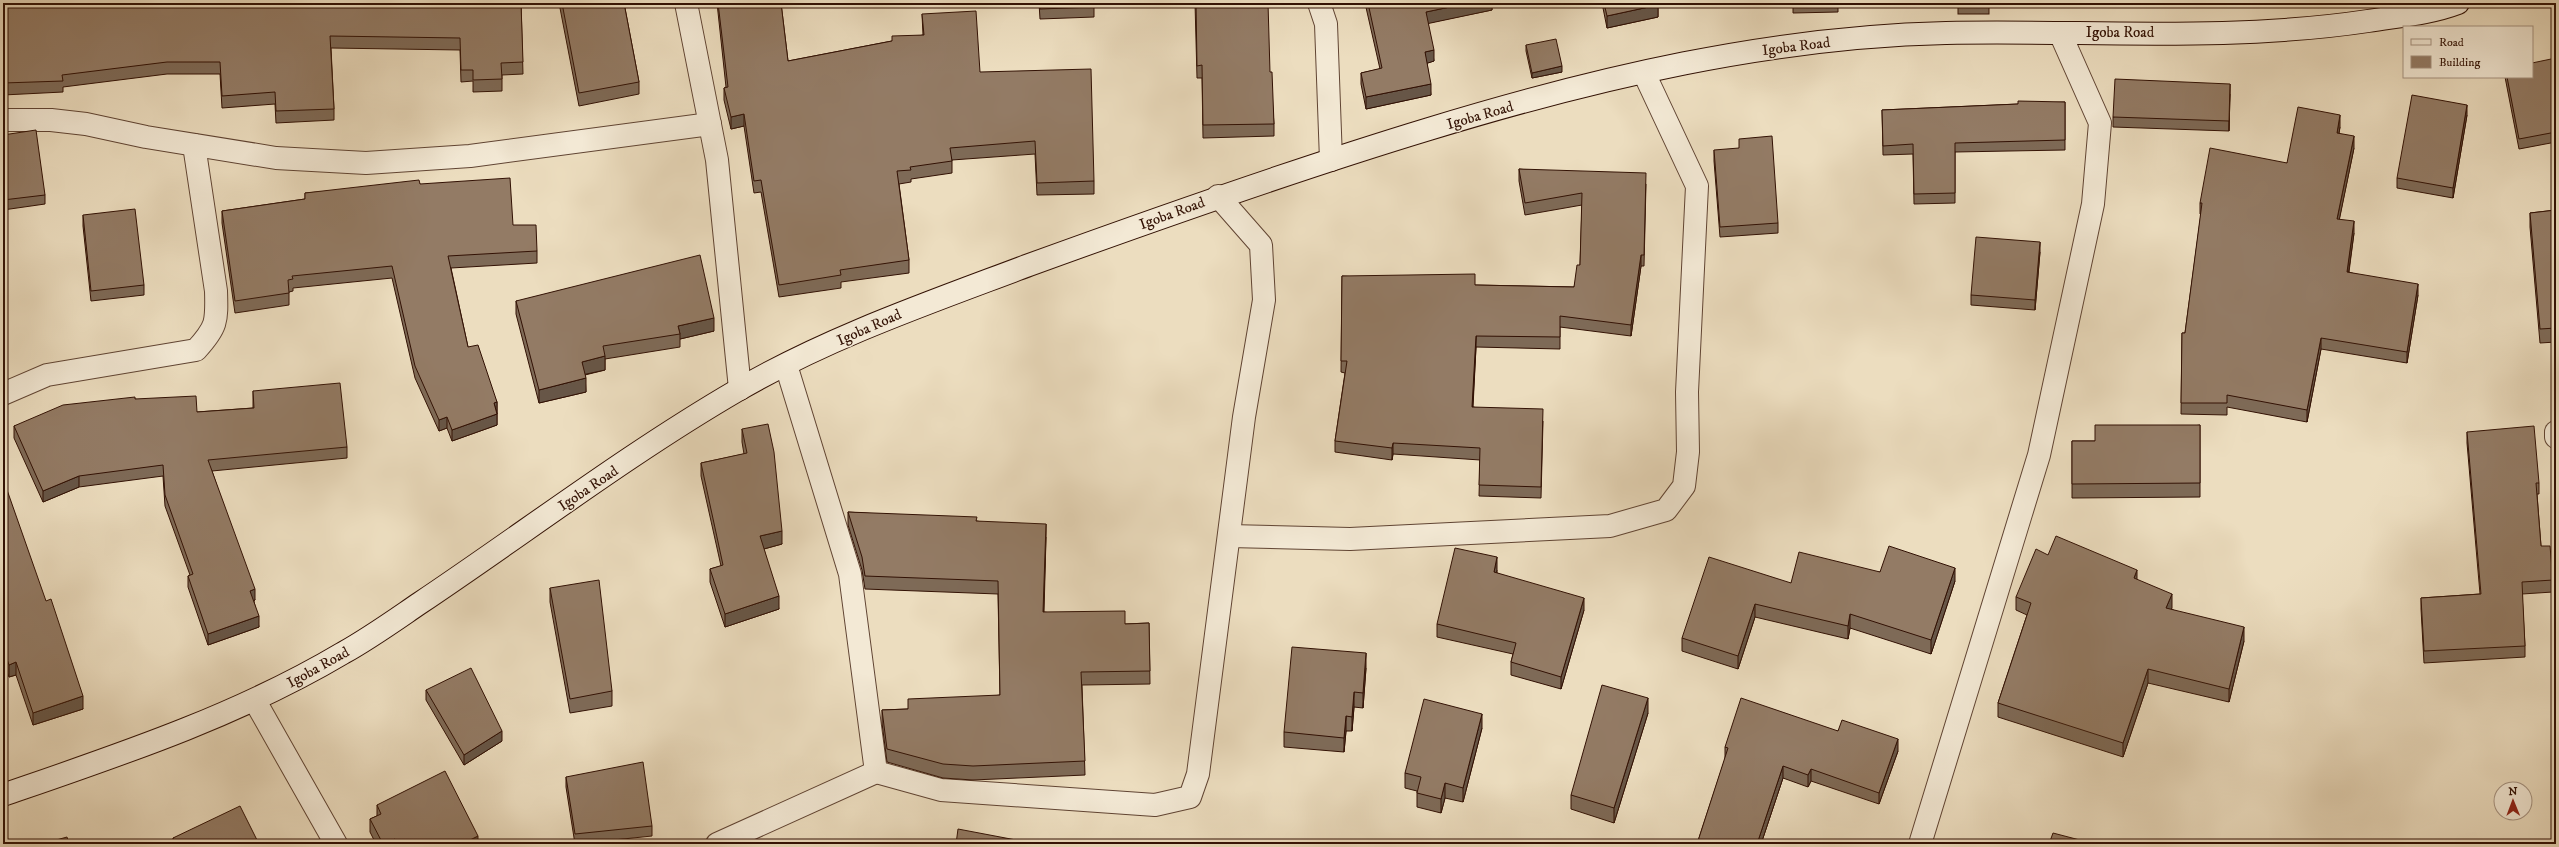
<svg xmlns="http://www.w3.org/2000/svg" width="2559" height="847" viewBox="0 0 2559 847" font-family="'IM FELL DW Pica',serif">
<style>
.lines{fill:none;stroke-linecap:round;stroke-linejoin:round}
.street-casing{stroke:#604433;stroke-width:24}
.secondary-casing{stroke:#321104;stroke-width:24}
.street{stroke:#f3e9d5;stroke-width:22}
.secondary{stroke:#f3e9d5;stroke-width:22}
.wall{fill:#7e6a57;stroke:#321104}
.shaded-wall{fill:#675647;stroke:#321104}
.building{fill:#937b65;stroke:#321104}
.labels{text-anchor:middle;stroke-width:3;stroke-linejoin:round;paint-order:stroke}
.street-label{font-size:15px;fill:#321104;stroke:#f3e9d5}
</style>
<rect width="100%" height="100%" fill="#ecddbf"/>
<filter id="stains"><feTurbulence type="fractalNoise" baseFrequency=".005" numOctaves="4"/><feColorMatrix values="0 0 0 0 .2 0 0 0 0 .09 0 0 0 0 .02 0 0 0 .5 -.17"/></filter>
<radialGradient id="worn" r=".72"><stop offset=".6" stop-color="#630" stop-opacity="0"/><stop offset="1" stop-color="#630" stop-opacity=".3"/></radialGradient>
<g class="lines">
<!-- street casing -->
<g class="street-casing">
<g id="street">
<path d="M 686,3 L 717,160 L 740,389"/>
<path d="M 1319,3 L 1326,24 L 1331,160"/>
<path d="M 3,120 L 51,120 L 86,124 L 146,137 L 276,158 L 366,163 L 470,156 L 710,124"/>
<path d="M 786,365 L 850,574 L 876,772 L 941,790 L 1155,805 L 1190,797 L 1198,774 L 1244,417 L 1264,300 L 1261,245 L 1218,196"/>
<path d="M 3,394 L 47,375 L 196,350 C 217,327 217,322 216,291 L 194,145"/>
<path d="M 2556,432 L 2556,437"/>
<path d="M 1229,536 L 1350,539 L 1610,526 L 1666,510 L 1684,486 L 1688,452 L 1687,392 L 1697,186 L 1644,73"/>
<path d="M 255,701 L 336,844"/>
<path d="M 717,844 L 876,772"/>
<path d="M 1920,844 L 2039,455 L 2093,204 L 2100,123 L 2060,33"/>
</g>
</g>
<!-- secondary casing -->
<g class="secondary-casing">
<path id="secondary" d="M 3,795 C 119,755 237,716 343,653 C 370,638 395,620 420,603 C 526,532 628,454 738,390 C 829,337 931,302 1029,265 C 1161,217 1294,170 1429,129 C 1596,78 1770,37 1946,33 C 2086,30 2228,42 2368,21 C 2398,16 2429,14 2458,3"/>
</g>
<!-- street -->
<use href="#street" class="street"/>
<!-- secondary -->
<use href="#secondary" class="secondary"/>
</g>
<!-- wall -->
<g class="wall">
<path d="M 3,3 L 521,3 L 523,74 L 502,75 L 502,91 L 473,92 L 473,81 L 461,82 L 460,50 L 331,48 L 334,109 L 334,120 L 276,123 L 275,104 L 222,108 L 220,74 L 167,74 L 63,87 L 63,92 L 3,95 Z"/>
<path d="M 559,3 L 624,3 L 639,82 L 639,94 L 579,106 Z"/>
<path d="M 717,3 L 781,3 L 788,61 L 923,35 L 922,14 L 980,72 L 1094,181 L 1094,194 L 1037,195 L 1035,154 L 952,160 L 952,173 L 911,179 L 911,182 L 899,184 L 909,260 L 909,273 L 841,282 L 841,288 L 779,297 L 761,192 L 754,193 L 744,126 L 731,129 L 724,100 L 724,88 L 726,87 Z"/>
<path d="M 1039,3 L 1094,3 L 1094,17 L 1040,19 Z"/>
<path d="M 1195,3 L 1270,72 L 1274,124 L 1274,136 L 1203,138 L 1202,78 L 1197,78 Z"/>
<path d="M 1365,3 L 1492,3 L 1492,10 L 1428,23 L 1434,61 L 1427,63 L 1431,95 L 1366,109 L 1361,84 L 1361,73 L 1380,69 Z"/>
<path d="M 1602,3 L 1709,3 L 1709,5 L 1658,7 L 1658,17 L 1607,28 Z"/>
<path d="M 1793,3 L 1838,3 L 1838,12 L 1793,13 Z"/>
<rect x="1958" y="3" width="31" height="11"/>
<path d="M 1526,45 L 1562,72 L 1532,78 L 1526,51 Z"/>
<path d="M 2556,58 L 2556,142 L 2519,149 L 2505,77 L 2532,77 Z"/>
<path d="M 2230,94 L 2229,131 L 2113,127 L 2113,117 Z"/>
<path d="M 2065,102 L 2065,150 L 1955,152 L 1955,203 L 1914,204 L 1913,154 L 1883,155 L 1882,110 Z"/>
<path d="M 2467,115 L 2453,198 L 2397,188 L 2397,178 Z"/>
<path d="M 2340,127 L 2339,133 L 2354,148 L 2339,220 L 2354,233 L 2349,272 L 2418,295 L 2407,363 L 2321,349 L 2307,422 L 2227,407 L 2227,415 L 2181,414 L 2182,333 L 2185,333 L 2201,214 L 2200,214 L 2200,203 L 2287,163 Z"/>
<path d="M 3,135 L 45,195 L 45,204 L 3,210 Z"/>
<path d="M 1714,150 L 1778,223 L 1778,233 L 1720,237 L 1714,161 Z"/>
<path d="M 1519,169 L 1646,184 L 1644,266 L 1641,266 L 1631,336 L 1560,327 L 1560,349 L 1476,347 L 1473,407 L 1543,421 L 1541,498 L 1479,496 L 1480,460 L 1393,454 L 1392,460 L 1335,452 L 1335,441 L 1345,373 L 1341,372 L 1342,276 L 1475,285 L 1574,287 L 1580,265 L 1582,205 L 1525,215 L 1519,181 Z"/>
<path d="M 420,184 L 513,225 L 537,251 L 537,263 L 451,268 L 468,347 L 497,402 L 497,425 L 452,441 L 447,428 L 439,431 L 415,378 L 392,278 L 293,288 L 293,291 L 289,292 L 289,305 L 235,313 L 222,223 L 222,211 L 305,199 L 305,193 Z"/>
<path d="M 2556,210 L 2556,342 L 2540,343 L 2530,227 L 2530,213 Z"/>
<path d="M 83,215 L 144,285 L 144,295 L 91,301 L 83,226 Z"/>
<path d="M 2040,252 L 2035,310 L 1971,305 L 1971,295 Z"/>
<path d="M 516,301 L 714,331 L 680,339 L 680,347 L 605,359 L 605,370 L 585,375 L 586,392 L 539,403 L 516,314 Z"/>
<path d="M 253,391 L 347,447 L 347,458 L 212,471 L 255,600 L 254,601 L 259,627 L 208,645 L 188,587 L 188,576 L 190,575 L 165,506 L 163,476 L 79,487 L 43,502 L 14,438 L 14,426 L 135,399 L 197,412 L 253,408 Z"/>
<path d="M 2200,425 L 2200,497 L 2072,498 L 2072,441 L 2095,441 Z"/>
<path d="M 742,429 L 782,544 L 764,549 L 779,609 L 725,627 L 710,582 L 710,569 L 721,566 L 701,476 L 701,463 L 744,454 L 742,442 Z"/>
<path d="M 2467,432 L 2539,483 L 2539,494 L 2537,494 L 2541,546 L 2553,580 L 2553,592 L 2522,594 L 2525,646 L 2525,657 L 2424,663 L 2421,609 L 2421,598 L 2480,594 L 2467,443 Z"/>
<path d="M 3,487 L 83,709 L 33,725 L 16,675 L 9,677 L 3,660 Z"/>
<path d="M 848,512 L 977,521 L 1046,537 L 1044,612 L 1125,624 L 1149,623 L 1150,684 L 1082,685 L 1085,775 L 973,780 L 943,778 L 887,762 L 882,723 L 882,710 L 908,709 L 1000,695 L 998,594 L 865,589 L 862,570 L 848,525 Z"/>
<path d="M 2048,555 L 2137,580 L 2172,608 L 2171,609 L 2244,641 L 2229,702 L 2148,683 L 2123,757 L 1998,717 L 1998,703 L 2027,615 L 2016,610 L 2016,597 Z"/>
<path d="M 1497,570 L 1497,573 L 1584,610 L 1561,689 L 1511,675 L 1511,662 L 1513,654 L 1437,637 L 1437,624 Z"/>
<path d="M 1880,572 L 1955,581 L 1931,654 L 1850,628 L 1848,639 L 1755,617 L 1738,669 L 1682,651 L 1682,638 L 1791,583 Z"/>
<path d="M 550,588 L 612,691 L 612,706 L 570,713 L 550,602 Z"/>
<path d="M 1366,668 L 1363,708 L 1354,707 L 1352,731 L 1346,731 L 1344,752 L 1284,747 L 1284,732 Z"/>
<path d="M 426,690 L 502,741 L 464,765 L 426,700 Z"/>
<path d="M 1648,713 L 1614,823 L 1571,809 L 1571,795 Z"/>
<path d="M 1482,728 L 1463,802 L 1445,798 L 1441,813 L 1417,807 L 1417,791 L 1405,788 L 1405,773 Z"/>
<path d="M 1838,731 L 1898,751 L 1879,804 L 1811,781 L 1808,787 L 1783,778 L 1761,844 L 1697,844 L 1725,759 L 1725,747 Z"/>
<path d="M 566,777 L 652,826 L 652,836 L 575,844 L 566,787 Z"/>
<path d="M 377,805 L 478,844 L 376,844 L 370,832 L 370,819 L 377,816 Z"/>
<path d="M 173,838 L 259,844 L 173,844 Z"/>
</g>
<!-- shaded-wall -->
<g class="shaded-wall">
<path d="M 1469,3 L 1492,3 L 1492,10 L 1426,24 L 1426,12 Z"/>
<path d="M 1658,5 L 1658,17 L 1607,28 L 1607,16 Z"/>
<path d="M 1434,50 L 1434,61 L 1425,64 L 1425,52 Z"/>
<path d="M 1562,66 L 1562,72 L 1532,78 L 1532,73 Z"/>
<path d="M 1431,84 L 1431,95 L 1366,109 L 1366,97 Z"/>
<path d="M 2230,84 L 2230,94 L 2229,131 L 2229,121 Z"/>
<path d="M 2467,105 L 2467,115 L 2453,198 L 2453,188 Z"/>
<path d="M 744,114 L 744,126 L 731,129 L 731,117 Z"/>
<path d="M 2340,115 L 2340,127 L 2337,144 L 2337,133 Z"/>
<path d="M 2354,136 L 2354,148 L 2337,231 L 2337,219 Z"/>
<path d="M 2354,221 L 2354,233 L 2347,283 L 2347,272 Z"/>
<path d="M 2040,242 L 2040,252 L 2035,310 L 2035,300 Z"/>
<path d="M 1641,255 L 1641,266 L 1631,336 L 1631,325 Z"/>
<path d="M 2418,284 L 2418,295 L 2407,363 L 2407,352 Z"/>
<path d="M 714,318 L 714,331 L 680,339 L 680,334 L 678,326 Z"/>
<path d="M 1476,336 L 1476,347 L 1472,418 L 1472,407 Z"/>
<path d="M 2321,338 L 2321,349 L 2307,422 L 2307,410 Z"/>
<path d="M 605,356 L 605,370 L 582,375 L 582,362 Z"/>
<path d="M 586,378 L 586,392 L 539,403 L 539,390 Z"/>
<path d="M 497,402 L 497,414 L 494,403 Z"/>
<path d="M 497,414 L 497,425 L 452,441 L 452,430 Z"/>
<path d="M 447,417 L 447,428 L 439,431 L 439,420 Z"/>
<path d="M 1393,443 L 1393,454 L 1392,460 L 1392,448 Z"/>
<path d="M 79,476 L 79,487 L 43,502 L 43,491 Z"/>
<path d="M 1046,524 L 1046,537 L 1043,626 L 1043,612 Z"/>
<path d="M 782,531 L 782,544 L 760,550 L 760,536 Z"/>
<path d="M 1497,557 L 1497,570 L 1494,584 L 1494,572 Z"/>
<path d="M 1955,568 L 1955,581 L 1931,654 L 1931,640 Z"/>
<path d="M 2137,570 L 2137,584 L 2134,578 Z"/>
<path d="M 255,589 L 255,600 L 250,602 L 250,591 Z"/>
<path d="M 2172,594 L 2172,608 L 2166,622 L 2166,608 Z"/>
<path d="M 779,596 L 779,609 L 725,627 L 725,614 Z"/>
<path d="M 1584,598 L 1584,610 L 1561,689 L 1561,677 Z"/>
<path d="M 1755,604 L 1755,617 L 1738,669 L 1738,656 Z"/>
<path d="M 1850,614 L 1850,628 L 1848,639 L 1848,626 Z"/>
<path d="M 259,616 L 259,627 L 208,645 L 208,634 Z"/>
<path d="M 2244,627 L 2244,641 L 2229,702 L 2229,689 Z"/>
<path d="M 1366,653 L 1366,668 L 1363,708 L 1363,693 Z"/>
<path d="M 16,662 L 16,675 L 9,677 L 9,665 Z"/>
<path d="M 2148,669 L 2148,683 L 2123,757 L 2123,743 Z"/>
<path d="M 1354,692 L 1354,707 L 1352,731 L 1352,717 Z"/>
<path d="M 83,696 L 83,709 L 33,725 L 33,713 Z"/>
<path d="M 1648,698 L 1648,713 L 1614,823 L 1614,808 Z"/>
<path d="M 1482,714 L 1482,728 L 1463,802 L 1463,788 Z"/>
<path d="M 1346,716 L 1346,731 L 1344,752 L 1344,738 Z"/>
<path d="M 502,731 L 502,741 L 464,765 L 464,755 Z"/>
<path d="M 1898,739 L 1898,751 L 1879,804 L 1879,793 Z"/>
<path d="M 1783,766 L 1783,778 L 1761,844 L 1757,844 Z"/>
<path d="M 1811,769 L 1811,781 L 1808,787 L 1808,775 Z"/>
<path d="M 1445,783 L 1445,798 L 1441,813 L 1441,799 Z"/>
<path d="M 478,836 L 478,844 L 462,844 Z"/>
<path d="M 395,839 L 395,844 L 385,844 Z"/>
</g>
<!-- building -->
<g class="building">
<path d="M 3,3 L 521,3 L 523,62 L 501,63 L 502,79 L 473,80 L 473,70 L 461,70 L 460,38 L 330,36 L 334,109 L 276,111 L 275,92 L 222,96 L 220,62 L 167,62 L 62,75 L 63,81 L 3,83 Z"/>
<path d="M 562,3 L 624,3 L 639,82 L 579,93 Z"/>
<path d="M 718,3 L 781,3 L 788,61 L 892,41 L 892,36 L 924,35 L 922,14 L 976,11 L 980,72 L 1091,69 L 1094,181 L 1037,183 L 1035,141 L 950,148 L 952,161 L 910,167 L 911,170 L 897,171 L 909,260 L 840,270 L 841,275 L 779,285 L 761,180 L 754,181 L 744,114 L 731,117 L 724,88 L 728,87 Z"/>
<path d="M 1040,3 L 1094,3 L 1094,7 L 1040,9 Z"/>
<path d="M 1196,3 L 1268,3 L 1270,72 L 1272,72 L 1274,124 L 1203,125 L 1202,65 L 1197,66 Z"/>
<path d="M 1368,3 L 1469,3 L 1426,12 L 1434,50 L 1425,52 L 1431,84 L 1366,97 L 1361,73 L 1382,68 Z"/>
<path d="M 1604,3 L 1658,3 L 1658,5 L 1607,16 Z"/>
<path d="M 1556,39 L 1562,66 L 1532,73 L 1526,45 Z"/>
<path d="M 2556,58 L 2556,132 L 2519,139 L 2507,77 L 2532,77 L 2532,63 Z"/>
<path d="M 2115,79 L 2230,84 L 2229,121 L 2113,117 Z"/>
<path d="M 2412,95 L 2467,105 L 2453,188 L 2397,178 Z"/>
<path d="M 2018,101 L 2065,102 L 2065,140 L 1955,143 L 1955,193 L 1914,194 L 1913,144 L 1883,146 L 1882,110 L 2018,104 Z"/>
<path d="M 2298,107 L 2340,115 L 2337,133 L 2354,136 L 2337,219 L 2354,221 L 2347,272 L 2418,284 L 2407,352 L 2321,338 L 2307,410 L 2227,395 L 2227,403 L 2181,403 L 2182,333 L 2185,333 L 2202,203 L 2200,203 L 2210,148 L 2287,163 Z"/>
<path d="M 36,130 L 45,195 L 3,200 L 3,135 Z"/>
<path d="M 1772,136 L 1778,223 L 1720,227 L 1714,150 L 1739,148 L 1739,139 Z"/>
<path d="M 1519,169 L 1646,173 L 1644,255 L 1641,255 L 1631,325 L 1560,316 L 1560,337 L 1476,336 L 1472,407 L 1543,409 L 1541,487 L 1479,485 L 1480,448 L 1393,443 L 1392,448 L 1335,441 L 1347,361 L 1341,361 L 1342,276 L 1475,274 L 1475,285 L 1574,287 L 1577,265 L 1580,265 L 1582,193 L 1525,203 Z"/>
<path d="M 510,178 L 513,225 L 536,225 L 537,251 L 448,256 L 468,347 L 478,345 L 497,402 L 494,403 L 497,414 L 452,430 L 447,417 L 439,420 L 415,366 L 392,266 L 292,276 L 293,279 L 288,280 L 289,293 L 235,301 L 222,211 L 305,199 L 305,193 L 419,180 L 420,184 Z"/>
<path d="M 135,209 L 144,285 L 91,291 L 83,215 Z"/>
<path d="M 2556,210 L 2556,328 L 2540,329 L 2530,213 Z"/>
<path d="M 1976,237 L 2040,242 L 2035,300 L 1971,295 Z"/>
<path d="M 700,255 L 714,318 L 678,326 L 680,334 L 603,346 L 605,356 L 582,362 L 586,378 L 539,390 L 516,301 Z"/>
<path d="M 340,383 L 347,447 L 208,460 L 255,589 L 250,591 L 259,616 L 208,634 L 188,576 L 193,574 L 165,495 L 163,465 L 79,476 L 43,491 L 14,426 L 63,405 L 135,397 L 135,399 L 196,396 L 197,412 L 254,408 L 253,391 Z"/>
<path d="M 768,424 L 774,452 L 782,531 L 760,536 L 779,596 L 725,614 L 710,569 L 723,565 L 701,463 L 747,453 L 742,429 Z"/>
<path d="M 2095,425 L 2200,425 L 2200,483 L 2072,484 L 2072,441 L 2095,441 Z"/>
<path d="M 2534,426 L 2539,483 L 2536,483 L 2541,546 L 2550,546 L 2553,580 L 2522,582 L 2525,646 L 2424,651 L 2421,598 L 2481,594 L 2467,432 Z"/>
<path d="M 3,487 L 6,487 L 46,601 L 51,599 L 83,696 L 33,713 L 16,662 L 9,665 L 3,647 Z"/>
<path d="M 848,512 L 977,517 L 976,521 L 1046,524 L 1043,612 L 1125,611 L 1125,624 L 1149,623 L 1150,671 L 1081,672 L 1085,761 L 973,766 L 943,764 L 887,749 L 882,710 L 908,709 L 908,699 L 1000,695 L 998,581 L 865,576 L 862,557 Z"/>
<path d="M 2056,536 L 2137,570 L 2134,578 L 2172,594 L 2166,608 L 2244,627 L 2229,689 L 2148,669 L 2123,743 L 1998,703 L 2031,603 L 2016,597 L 2036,549 L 2048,555 Z"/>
<path d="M 1889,546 L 1955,568 L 1931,640 L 1850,614 L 1848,626 L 1755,604 L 1738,656 L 1682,638 L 1709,557 L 1791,583 L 1799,552 L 1880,572 Z"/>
<path d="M 1455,548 L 1497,557 L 1494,572 L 1584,598 L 1561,677 L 1511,662 L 1516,643 L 1437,624 Z"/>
<path d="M 599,580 L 612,691 L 570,699 L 550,588 Z"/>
<path d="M 1292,647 L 1366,653 L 1363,693 L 1354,692 L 1352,717 L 1346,716 L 1344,738 L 1284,732 Z"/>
<path d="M 471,668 L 502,731 L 464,755 L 426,690 Z"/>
<path d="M 1602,685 L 1648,698 L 1614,808 L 1571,795 Z"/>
<path d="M 1741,698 L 1838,731 L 1842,720 L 1898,739 L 1879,793 L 1811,769 L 1808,775 L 1783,766 L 1757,844 L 1697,844 L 1728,748 L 1725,747 Z"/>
<path d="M 1424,699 L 1482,714 L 1463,788 L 1445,783 L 1441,799 L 1417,793 L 1421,777 L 1405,773 Z"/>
<path d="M 643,762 L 652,826 L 575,834 L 566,777 Z"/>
<path d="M 445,771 L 478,836 L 462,844 L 398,844 L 395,839 L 385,844 L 383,844 L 370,819 L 381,814 L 377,805 Z"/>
<path d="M 240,806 L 259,844 L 176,844 L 173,838 Z"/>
<path d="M 958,829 L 1016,840 L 1016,844 L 956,844 Z"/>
<path d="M 2053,833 L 2095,844 L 2049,844 Z"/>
<path d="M 67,837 L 69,844 L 42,844 Z"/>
</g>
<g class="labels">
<!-- street labels -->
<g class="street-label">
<text x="2120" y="37">Igoba Road</text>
<text transform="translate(1796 46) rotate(-7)" y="5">Igoba Road</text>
<text transform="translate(1480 115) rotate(-16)" y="5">Igoba Road</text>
<text transform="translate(1172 213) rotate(-20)" y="5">Igoba Road</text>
<text transform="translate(869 327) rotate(-24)" y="5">Igoba Road</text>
<text transform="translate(588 488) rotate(-34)" y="5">Igoba Road</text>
<text transform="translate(318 667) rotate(-29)" y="5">Igoba Road</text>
</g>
</g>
<!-- margin -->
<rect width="2559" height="847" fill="none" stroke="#ecddbf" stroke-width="16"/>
<rect x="4" y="4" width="2551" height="839" fill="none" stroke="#321104" stroke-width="2"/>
<rect x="8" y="8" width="2543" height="831" fill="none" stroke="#321104"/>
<!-- legend -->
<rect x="2403" y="26" width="130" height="52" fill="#f3e9d5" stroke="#a69381"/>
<rect x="2411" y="39" width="20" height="6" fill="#f3e9d5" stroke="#a69381"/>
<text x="2439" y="46" font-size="12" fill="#321104">Road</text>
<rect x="2411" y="56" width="20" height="12" fill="#937b65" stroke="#a69381"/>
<text x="2439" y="66" font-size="12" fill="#321104">Building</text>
<!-- north arrow -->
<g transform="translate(2513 801) rotate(359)"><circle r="19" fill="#f3e9d5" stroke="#a69381"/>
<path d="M0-3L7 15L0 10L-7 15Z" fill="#8f2418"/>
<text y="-6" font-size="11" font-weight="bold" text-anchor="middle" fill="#321104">N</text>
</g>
<rect width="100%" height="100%" filter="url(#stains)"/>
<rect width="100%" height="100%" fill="url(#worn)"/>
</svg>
